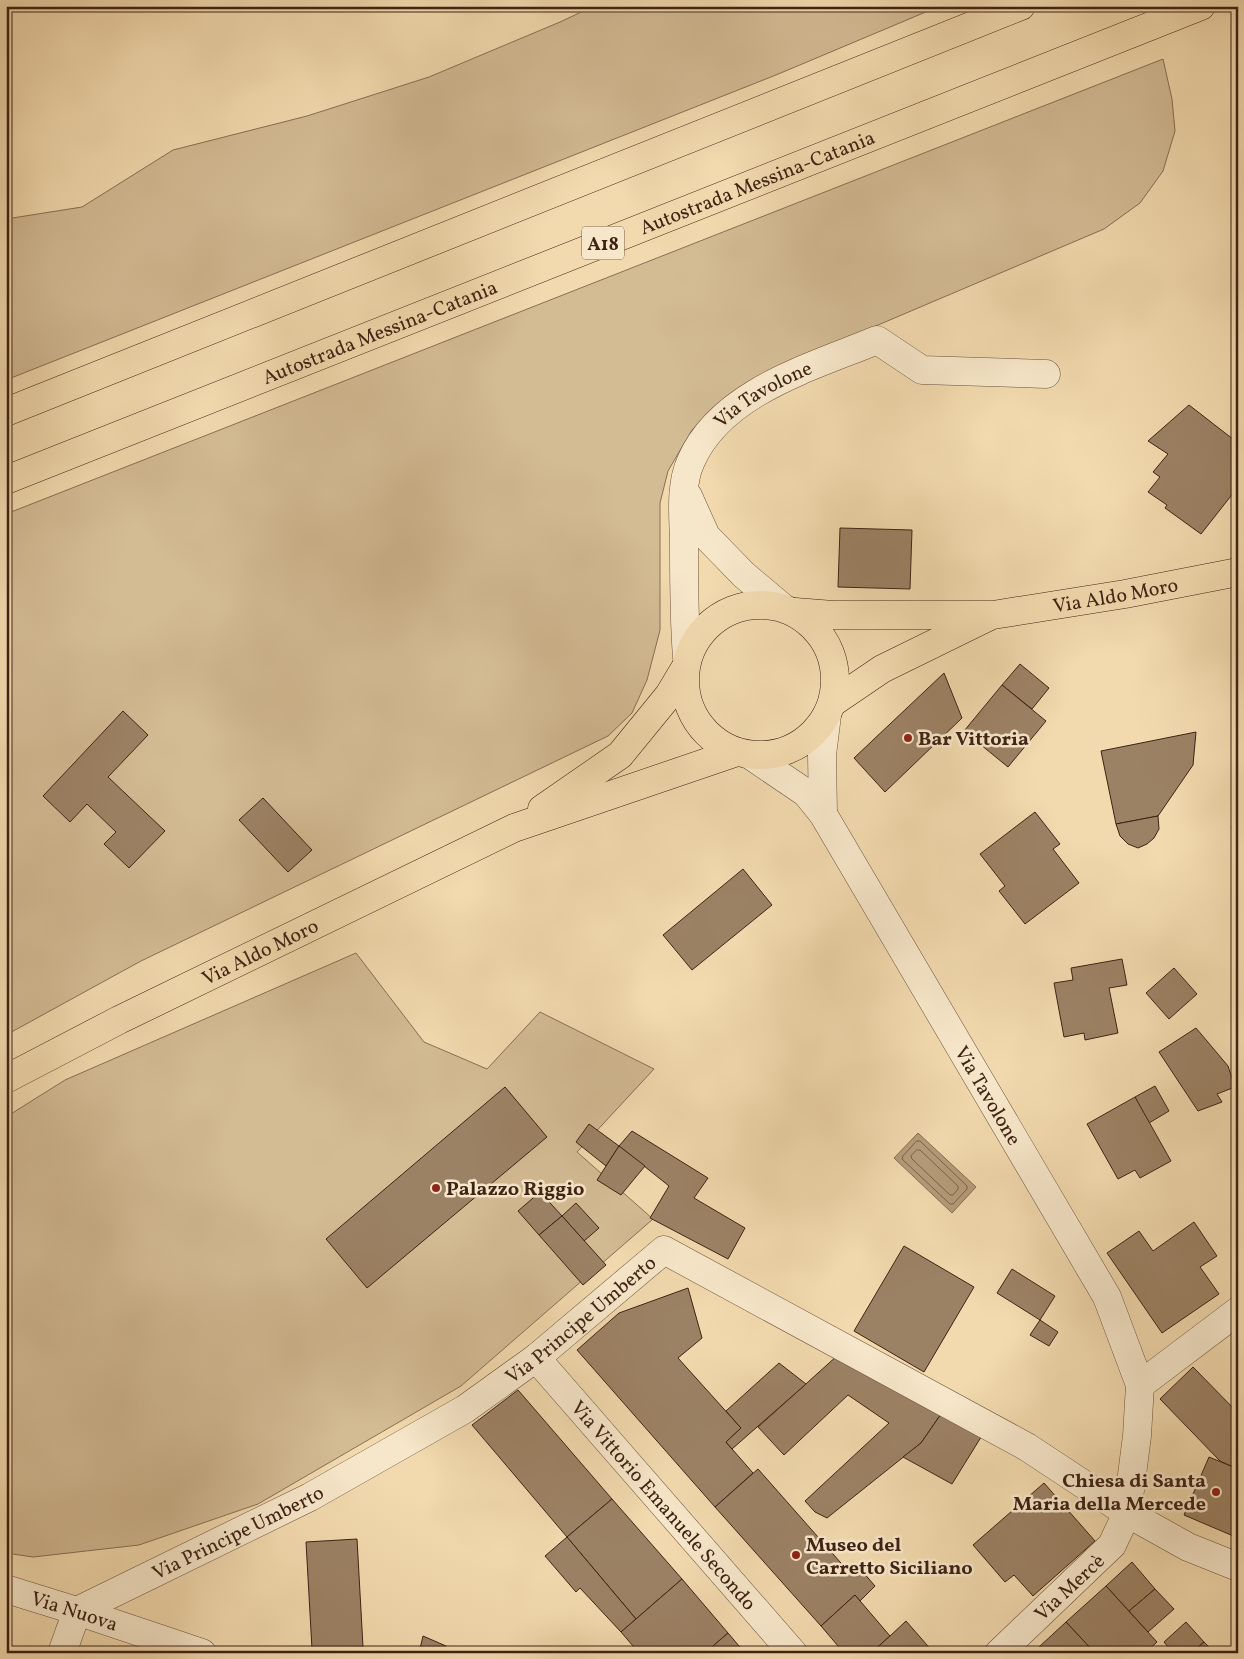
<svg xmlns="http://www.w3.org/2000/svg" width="1244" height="1659" viewBox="0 0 1244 1659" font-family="Vollkorn,serif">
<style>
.green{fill:#d3bb94;stroke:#886f54}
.water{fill:#b59c7a;stroke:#856c52}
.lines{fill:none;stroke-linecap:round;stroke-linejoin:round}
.shore{stroke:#7a6048;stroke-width:1}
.building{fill:#9c8265;stroke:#3e2315}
.minor-casing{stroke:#6b513b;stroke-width:29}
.major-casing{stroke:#3e2315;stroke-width:29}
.highway-casing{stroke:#3e2315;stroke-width:29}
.minor{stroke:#f7e7ca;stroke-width:28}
.major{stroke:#f2daae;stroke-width:28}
.highway{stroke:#f2daae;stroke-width:28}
.poi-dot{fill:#8f2418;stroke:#f7e7ca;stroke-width:2}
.labels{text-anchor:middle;stroke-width:5;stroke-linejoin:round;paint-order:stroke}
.shield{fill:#f7e7ca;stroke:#765e4b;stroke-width:1}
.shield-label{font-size:19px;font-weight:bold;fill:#3e2315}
.street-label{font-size:20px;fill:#3e2315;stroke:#f7e7ca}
.poi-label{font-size:20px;font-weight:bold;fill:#3e2315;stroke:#f7e7ca;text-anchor:start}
</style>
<rect width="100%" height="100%" fill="#f2daae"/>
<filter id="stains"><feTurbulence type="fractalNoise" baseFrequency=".004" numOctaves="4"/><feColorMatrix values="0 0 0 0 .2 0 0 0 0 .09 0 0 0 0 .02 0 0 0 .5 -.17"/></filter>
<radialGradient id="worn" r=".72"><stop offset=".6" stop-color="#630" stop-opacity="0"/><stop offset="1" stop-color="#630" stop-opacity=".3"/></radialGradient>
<!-- green -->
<g class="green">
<path d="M 594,6 L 940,6 L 776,75 L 6,380 L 6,219 L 82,207 L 173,150 L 307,116 L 429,77 L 560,22 Z"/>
<path d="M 1163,59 L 1172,99 L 1175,131 L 1163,171 L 1140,203 L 1104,229 L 765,373 L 725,398 L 692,430 L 668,471 L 660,503 L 660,630 L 647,680 L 632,713 L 608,736 L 141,961 L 6,1035 L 6,514 Z"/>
<path d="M 356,953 L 424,1042 L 487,1069 L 540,1012 L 654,1069 L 577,1152 L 653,1219 L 461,1386 L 258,1504 L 139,1545 L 33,1557 L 6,1553 L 6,1117 L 65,1080 Z"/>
</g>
<!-- water -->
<path class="water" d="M 918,1133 L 976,1187 L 952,1213 L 894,1158 Z"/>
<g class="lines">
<!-- shore -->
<g class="shore">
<path d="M 917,1141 L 920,1141 L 967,1186 L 967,1189 L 953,1204 L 950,1204 L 902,1159 L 903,1156 Z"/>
<path d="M 917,1150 L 920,1150 L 958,1186 L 958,1189 L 953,1195 L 950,1195 L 912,1159 L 911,1156 Z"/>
</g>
</g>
<!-- building -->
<g class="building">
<path d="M 1189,405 L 1238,443 L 1238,487 L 1201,534 L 1165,508 L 1167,505 L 1148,492 L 1160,477 L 1153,472 L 1168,454 L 1148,441 Z"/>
<path d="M 840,528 L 912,530 L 910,589 L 838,587 Z"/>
<path d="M 1020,664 L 1049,688 L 1032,709 L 1002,685 Z"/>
<path d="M 944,673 L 962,718 L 885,792 L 854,758 Z"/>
<path d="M 1002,685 L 1046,721 L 1008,767 L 964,731 Z"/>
<path d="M 123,711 L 148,735 L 108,777 L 165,831 L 129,868 L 104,844 L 116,832 L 87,804 L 70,822 L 43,796 Z"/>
<path d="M 1196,732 L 1193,765 L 1158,816 L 1116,824 L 1101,751 Z"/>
<path d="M 263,798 L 312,850 L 288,872 L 239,820 Z"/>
<path d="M 1035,812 L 1060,844 L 1053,849 L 1079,883 L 1025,924 L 999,891 L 1005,886 L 980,854 Z"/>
<path d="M 1238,813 L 1238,834 L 1232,828 L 1235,815 Z"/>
<path d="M 1158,816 L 1159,829 L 1154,838 L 1147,844 L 1138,848 L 1128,844 L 1120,836 L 1116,824 Z"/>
<path d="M 743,869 L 772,905 L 692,970 L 663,935 Z"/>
<path d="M 1122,959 L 1127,985 L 1109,988 L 1118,1033 L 1085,1040 L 1084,1033 L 1064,1037 L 1054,983 L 1073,980 L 1071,968 Z"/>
<path d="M 1174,968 L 1197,994 L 1169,1019 L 1146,993 Z"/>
<path d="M 1196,1028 L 1228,1066 L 1235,1087 L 1217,1094 L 1222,1102 L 1198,1111 L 1159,1052 Z"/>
<path d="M 1155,1086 L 1169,1111 L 1149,1123 L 1135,1097 Z"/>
<path d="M 505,1087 L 547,1137 L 367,1288 L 326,1239 Z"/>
<path d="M 1135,1097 L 1171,1161 L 1140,1178 L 1135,1170 L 1118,1179 L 1087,1124 Z"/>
<path d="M 589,1124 L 619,1146 L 606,1166 L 576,1142 Z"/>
<path d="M 632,1131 L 708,1178 L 694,1198 L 745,1228 L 728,1259 L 650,1218 L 669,1186 L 619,1146 Z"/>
<path d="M 619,1146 L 645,1166 L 621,1195 L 597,1180 Z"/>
<path d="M 540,1192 L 562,1216 L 539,1235 L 518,1211 Z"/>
<path d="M 576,1203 L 599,1228 L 584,1241 L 562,1216 Z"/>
<path d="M 562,1216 L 606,1265 L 583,1285 L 539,1235 Z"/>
<path d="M 1194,1222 L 1217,1256 L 1200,1267 L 1219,1294 L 1162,1333 L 1107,1253 L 1139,1231 L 1153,1251 Z"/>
<path d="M 904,1246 L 974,1287 L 924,1372 L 854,1331 Z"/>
<path d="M 1012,1269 L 1055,1296 L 1040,1320 L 997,1293 Z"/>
<path d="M 688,1288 L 702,1338 L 678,1358 L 741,1428 L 726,1442 L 753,1473 L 715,1507 L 577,1350 L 619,1313 Z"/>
<path d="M 1040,1320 L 1058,1332 L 1049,1346 L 1030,1335 Z"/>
<path d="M 838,1355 L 941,1414 L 921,1443 L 827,1518 L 815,1512 L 805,1501 L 889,1423 L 848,1395 L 784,1455 L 758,1427 Z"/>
<path d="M 779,1363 L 806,1384 L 732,1449 L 726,1442 L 741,1428 L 726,1411 Z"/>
<path d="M 1193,1367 L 1238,1413 L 1238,1469 L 1220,1461 L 1160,1399 Z"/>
<path d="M 518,1390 L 612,1499 L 567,1537 L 472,1425 Z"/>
<path d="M 941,1414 L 983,1434 L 952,1484 L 903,1457 L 921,1443 Z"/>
<path d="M 1209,1457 L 1238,1469 L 1238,1538 L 1184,1515 Z"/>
<path d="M 758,1469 L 848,1571 L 856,1564 L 875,1586 L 860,1601 L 855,1595 L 821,1626 L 715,1507 Z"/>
<path d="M 1044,1483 L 1095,1541 L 1033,1596 L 1014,1575 L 1005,1582 L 973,1545 Z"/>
<path d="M 612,1499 L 682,1579 L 636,1619 L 567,1537 Z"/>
<path d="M 567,1537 L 636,1619 L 621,1632 L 580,1588 L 576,1592 L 545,1556 Z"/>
<path d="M 357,1539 L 363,1647 L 312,1649 L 306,1542 Z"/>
<path d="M 1132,1562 L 1155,1589 L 1129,1611 L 1106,1586 Z"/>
<path d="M 682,1579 L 728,1633 L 705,1653 L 639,1653 L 621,1632 Z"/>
<path d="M 1106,1586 L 1157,1642 L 1145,1653 L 1095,1653 L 1066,1622 Z"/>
<path d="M 1155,1589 L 1174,1609 L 1148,1632 L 1129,1611 Z"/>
<path d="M 855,1595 L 890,1636 L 871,1653 L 844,1653 L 821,1626 Z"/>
<path d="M 906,1621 L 934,1653 L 871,1653 L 890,1636 Z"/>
<path d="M 1066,1622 L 1095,1653 L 1045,1653 L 1039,1647 Z"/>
<path d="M 1186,1622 L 1204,1642 L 1191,1653 L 1164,1653 L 1169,1648 L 1164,1642 Z"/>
<path d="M 728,1633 L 745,1653 L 705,1653 Z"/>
<path d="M 423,1636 L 446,1646 L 443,1653 L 419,1653 Z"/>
<path d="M 1204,1642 L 1215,1653 L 1191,1653 Z"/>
</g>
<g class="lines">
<!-- minor casing -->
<g class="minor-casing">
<g id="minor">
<path d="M 688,496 L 706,536 L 744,575 L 782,607"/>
<path id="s1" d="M 687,657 C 684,620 684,584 684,547 C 684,520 679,487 691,461 C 721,392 812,367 877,340 L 922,370 L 1046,374"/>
<path id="s2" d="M 750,755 L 806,793 L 823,814 L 1107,1297 L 1140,1385 L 1137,1436 L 1127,1513 L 1112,1545 L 999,1653"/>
<path d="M 823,814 L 822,755 L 827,715"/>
<path id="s3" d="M 536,1358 L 793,1653"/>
<path d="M 1140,1385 L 1238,1311"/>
<path id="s4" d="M 6,1589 L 77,1611 L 202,1653"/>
<path id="s5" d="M 77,1611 L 310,1497 L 465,1409 L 536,1358 L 664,1250 L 1027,1447 L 1127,1513 L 1188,1547 L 1238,1567"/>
<path d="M 62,1653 L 77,1611"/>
</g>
</g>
<!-- major casing -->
<g class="major-casing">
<g id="major">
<circle cx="760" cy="680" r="75"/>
<path id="s6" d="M 795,612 L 833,615 L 993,615 L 1125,594 L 1238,572"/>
<path d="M 832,703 L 882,669 L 988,617"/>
<path d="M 542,809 L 620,755 L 669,695 L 684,670"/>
<path id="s7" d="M 6,1079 L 119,1020 L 514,828 L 737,752"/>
</g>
</g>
<!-- highway casing -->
<g class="highway-casing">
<g id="highway">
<path d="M 6,412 L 1021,6"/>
<path id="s8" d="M 6,480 L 1201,6"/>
</g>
</g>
<!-- minor -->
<use href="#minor" class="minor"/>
<!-- major -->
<use href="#major" class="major"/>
<!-- highway -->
<use href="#highway" class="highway"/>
</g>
<!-- markers -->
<g class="poi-dot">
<circle cx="908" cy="738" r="5"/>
<circle cx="436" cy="1188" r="5"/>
<circle cx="1216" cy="1492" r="5"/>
<circle cx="796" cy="1555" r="5"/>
</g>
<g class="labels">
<!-- shield labels -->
<rect class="shield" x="582" y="226.5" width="42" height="33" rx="4"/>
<g class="shield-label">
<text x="603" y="250">A18</text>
</g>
<!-- street labels -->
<g class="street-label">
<text dy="7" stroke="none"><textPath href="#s8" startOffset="808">Autostrada Messina-Catania</textPath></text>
<text dy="7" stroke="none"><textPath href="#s8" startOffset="402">Autostrada Messina-Catania</textPath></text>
<text dy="7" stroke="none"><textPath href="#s1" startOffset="298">Via Tavolone</textPath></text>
<text dy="7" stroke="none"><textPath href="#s6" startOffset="322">Via Aldo Moro</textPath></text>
<text dy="7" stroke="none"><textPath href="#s7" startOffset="284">Via Aldo Moro</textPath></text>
<text dy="7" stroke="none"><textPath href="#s2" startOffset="421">Via Tavolone</textPath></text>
<text dy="7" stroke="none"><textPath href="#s5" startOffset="584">Via Principe Umberto</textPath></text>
<text dy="7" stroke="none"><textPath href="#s3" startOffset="195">Via Vittorio Emanuele Secondo</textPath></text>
<text dy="7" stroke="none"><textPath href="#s5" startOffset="179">Via Principe Umberto</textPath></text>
<text transform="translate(1069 1587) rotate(-43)" y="7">Via Mercè</text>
<text dy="7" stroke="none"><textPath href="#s4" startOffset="72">Via Nuova</textPath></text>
</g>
<!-- poi labels -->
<g class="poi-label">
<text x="918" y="745">Bar Vittoria</text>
<text x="446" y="1195">Palazzo Riggio</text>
<text x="1206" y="1487" text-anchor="end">Chiesa di Santa<tspan x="1206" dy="23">Maria della Mercede</tspan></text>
<text x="806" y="1551">Museo del<tspan x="806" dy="23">Carretto Siciliano</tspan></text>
</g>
</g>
<!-- margin -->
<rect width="1244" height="1659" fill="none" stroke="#f2daae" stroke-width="25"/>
<rect x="8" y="8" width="1229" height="1644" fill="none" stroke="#3e2315" stroke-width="2.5"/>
<rect x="12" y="12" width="1219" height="1634" fill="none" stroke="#3e2315"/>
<rect width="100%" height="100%" filter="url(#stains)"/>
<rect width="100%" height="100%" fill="url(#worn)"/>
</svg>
